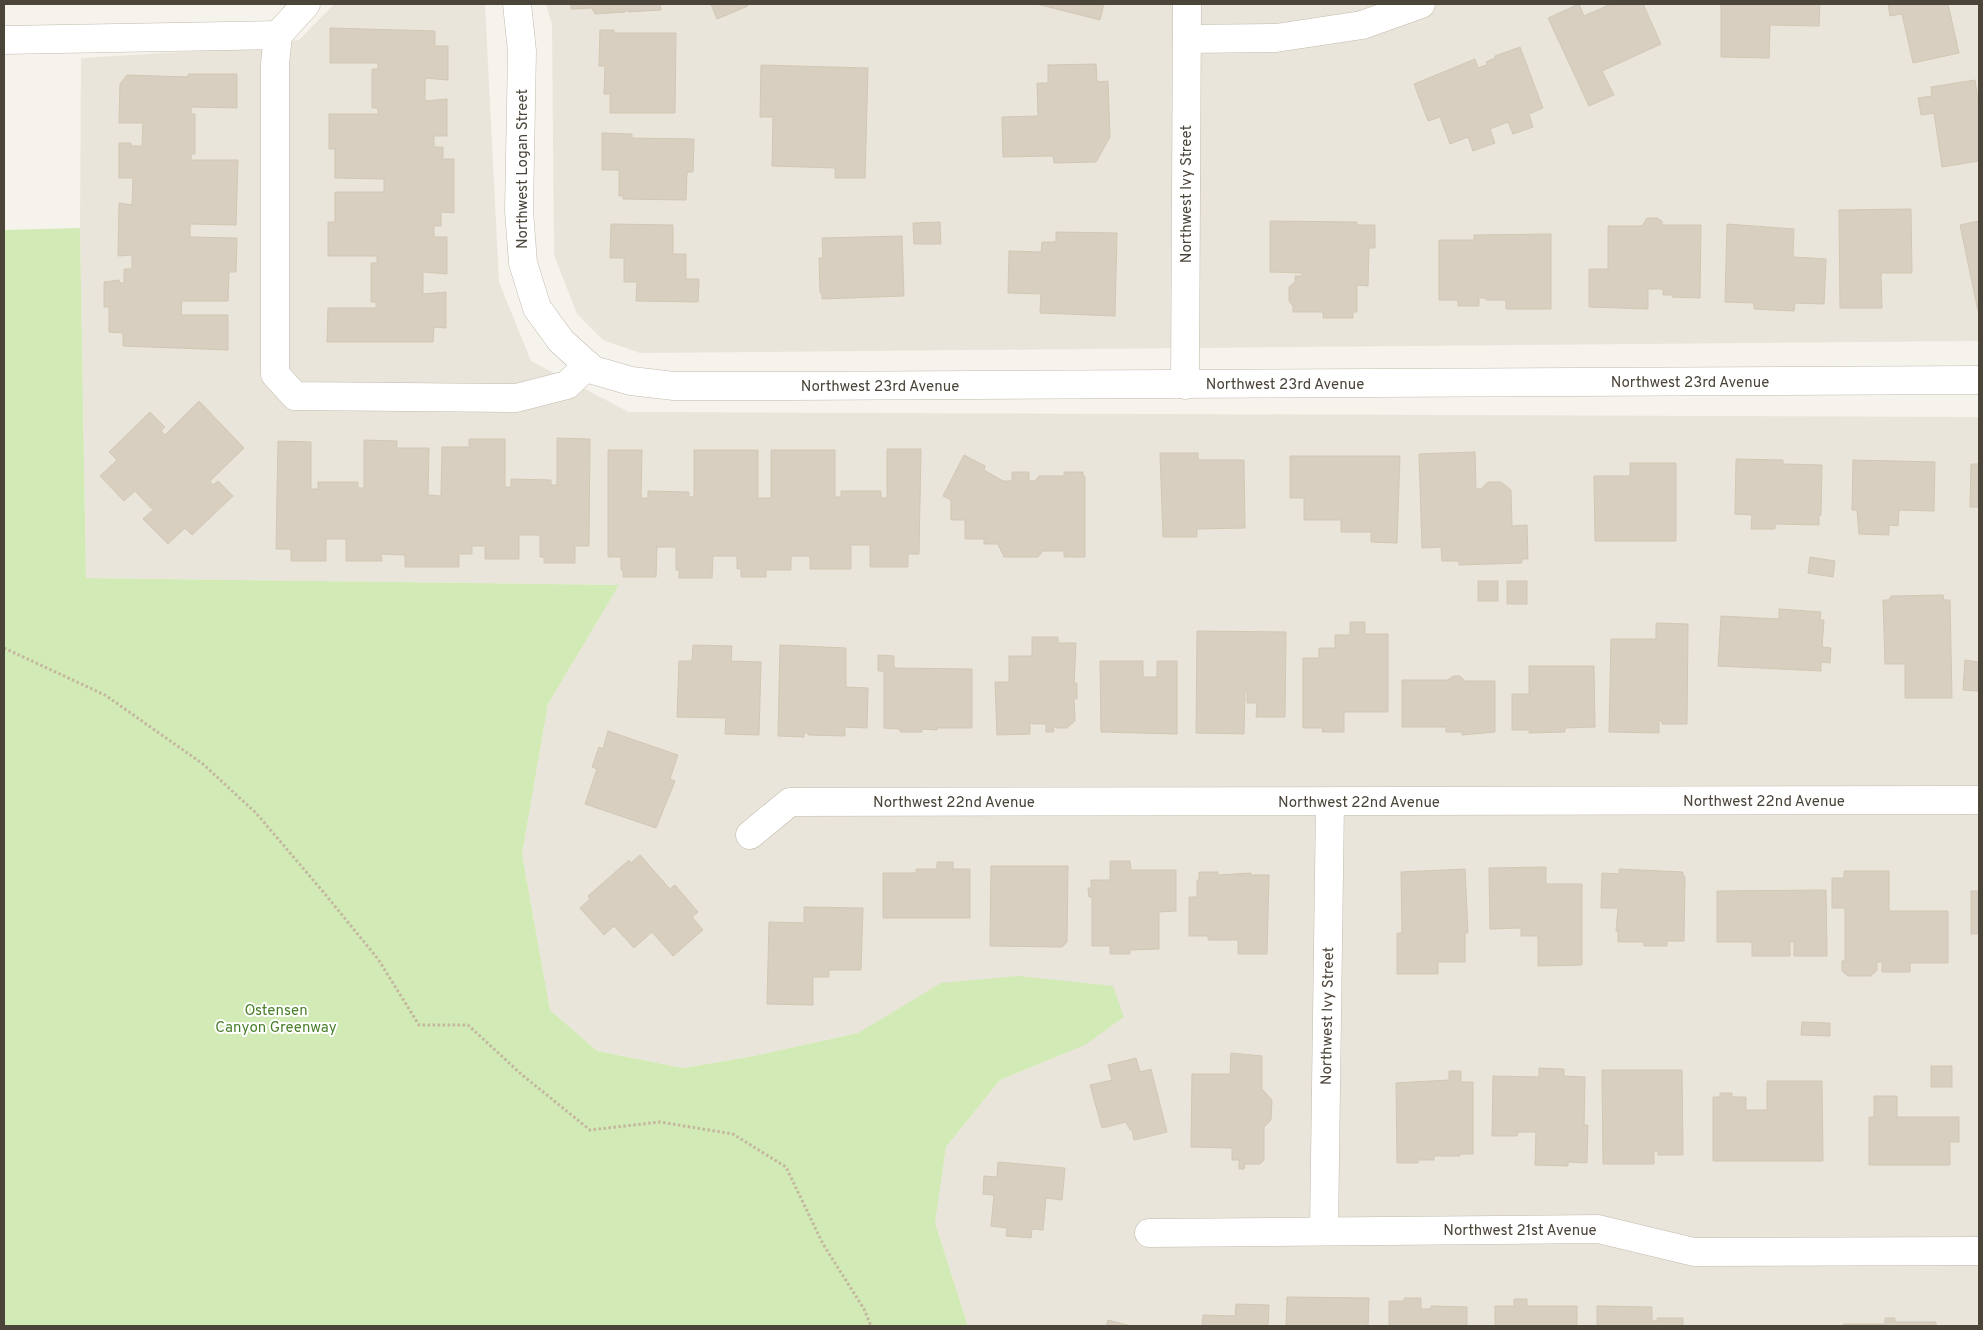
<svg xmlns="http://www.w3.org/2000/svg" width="1983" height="1330" viewBox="0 0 1983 1330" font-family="Overpass,sans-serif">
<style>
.residential{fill:#eae5da}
.green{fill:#d2eab5}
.building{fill:#d8cfc1;stroke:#d3c7b4}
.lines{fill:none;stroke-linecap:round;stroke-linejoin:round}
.minor-casing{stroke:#c2bbae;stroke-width:29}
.path{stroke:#c4b79f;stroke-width:3;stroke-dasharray:2.5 2.5;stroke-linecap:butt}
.minor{stroke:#fff;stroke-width:28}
.labels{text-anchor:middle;stroke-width:4;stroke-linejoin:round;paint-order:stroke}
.street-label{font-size:15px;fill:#4b4439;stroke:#fff}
.park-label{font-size:15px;fill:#4a7f2a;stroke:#fff}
</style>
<rect width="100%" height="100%" fill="#f6f3ec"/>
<!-- residential -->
<g class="residential">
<path d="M 334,4 L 485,4 L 499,282 L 531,361 L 629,412 L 1979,417 L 1979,1326 L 968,1326 L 935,1223 L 946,1147 L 1000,1080 L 1085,1045 L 942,983 L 858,1033 L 754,1056 L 683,1068 L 597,1051 L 550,1010 L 522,854 L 548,704 L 619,585 L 86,578 L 80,228 L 81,58 L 198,51 L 299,40 Z"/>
<path d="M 546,4 L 1979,4 L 1979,341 L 640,353 L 603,340 L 577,314 L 554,255 L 552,25 Z"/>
</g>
<!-- green -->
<path class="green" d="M 80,228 L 86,578 L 619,585 L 548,704 L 522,854 L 550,1010 L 597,1051 L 683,1068 L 754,1056 L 858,1033 L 941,983 L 1019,976 L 1113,986 L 1124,1017 L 1085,1045 L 1000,1080 L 946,1147 L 935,1223 L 968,1326 L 4,1326 L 4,230 Z"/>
<!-- building -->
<g class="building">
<path d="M 571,4 L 660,4 L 661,10 L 628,12 L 628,9 L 625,12 L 595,14 L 592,8 L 571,9 Z"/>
<path d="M 711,4 L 747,4 L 748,6 L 717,19 Z"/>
<path d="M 1037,4 L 1104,4 L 1100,20 Z"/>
<path d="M 1579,4 L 1584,16 L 1611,4 L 1643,4 L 1661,44 L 1602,71 L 1614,95 L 1589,106 L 1548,18 Z"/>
<path d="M 1721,4 L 1820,4 L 1819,26 L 1770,25 L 1769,58 L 1721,57 Z"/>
<path d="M 1888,4 L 1948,4 L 1959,53 L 1913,63 L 1902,14 L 1890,16 Z"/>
<path d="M 330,28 L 435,31 L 435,46 L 448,46 L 448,80 L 425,78 L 425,101 L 447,99 L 447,136 L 434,136 L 434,147 L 443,147 L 443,159 L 454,159 L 454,213 L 441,212 L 441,226 L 434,226 L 434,237 L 447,237 L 447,274 L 423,272 L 423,294 L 446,292 L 446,328 L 434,327 L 433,342 L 327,342 L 328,308 L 376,308 L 376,302 L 371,302 L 371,263 L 377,263 L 377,256 L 328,256 L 328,222 L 335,222 L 335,192 L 384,192 L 384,179 L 335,178 L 335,149 L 329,149 L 329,114 L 378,114 L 378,108 L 372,108 L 372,69 L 378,69 L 378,63 L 330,63 Z"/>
<path d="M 600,30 L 614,30 L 614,33 L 676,33 L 675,113 L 610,113 L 610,94 L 604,94 L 605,66 L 599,66 Z"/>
<path d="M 1520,47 L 1543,108 L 1529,114 L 1533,127 L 1513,134 L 1508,122 L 1490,129 L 1495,143 L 1473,151 L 1468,137 L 1450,144 L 1440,117 L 1428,121 L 1414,84 L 1475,59 L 1478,68 L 1487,65 L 1486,62 L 1495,58 L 1495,56 Z"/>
<path d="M 1096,64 L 1097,82 L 1108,81 L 1110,137 L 1096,162 L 1054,163 L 1053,156 L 1003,157 L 1002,117 L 1038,116 L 1037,83 L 1048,83 L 1048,65 Z"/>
<path d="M 761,65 L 868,68 L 865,178 L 835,178 L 835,168 L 772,166 L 773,117 L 760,117 Z"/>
<path d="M 188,74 L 237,74 L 237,108 L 191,107 L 191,114 L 195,114 L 195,154 L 191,154 L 191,160 L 238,160 L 236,225 L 190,224 L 190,237 L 237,238 L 236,272 L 229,272 L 228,301 L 182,301 L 181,315 L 228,315 L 228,350 L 123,346 L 123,333 L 109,332 L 109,307 L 104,307 L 104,282 L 119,280 L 120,283 L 124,283 L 124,269 L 132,269 L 132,255 L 118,256 L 119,203 L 132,205 L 133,178 L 119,178 L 119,143 L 131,143 L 131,146 L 142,146 L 143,123 L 119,123 L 120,84 L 127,75 L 188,77 Z"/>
<path d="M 1975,80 L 1979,106 L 1979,161 L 1942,167 L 1934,113 L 1921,115 L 1918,98 L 1932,96 L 1931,87 Z"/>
<path d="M 602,133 L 632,134 L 632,138 L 694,139 L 693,172 L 687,172 L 686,200 L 623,199 L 623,196 L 619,196 L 619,170 L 602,170 Z"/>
<path d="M 1911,209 L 1912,273 L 1881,273 L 1882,308 L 1840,308 L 1839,210 Z"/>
<path d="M 1647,218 L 1657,218 L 1662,221 L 1662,225 L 1701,225 L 1700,298 L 1672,297 L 1673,295 L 1663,295 L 1663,289 L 1648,289 L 1648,309 L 1589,307 L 1589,269 L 1608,269 L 1608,226 L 1642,226 Z"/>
<path d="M 1270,221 L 1357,222 L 1357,225 L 1375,225 L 1375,248 L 1369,248 L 1368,286 L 1357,285 L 1357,312 L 1353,312 L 1353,318 L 1323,318 L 1323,312 L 1293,312 L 1293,306 L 1289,301 L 1289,287 L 1295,282 L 1295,276 L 1302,276 L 1302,273 L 1270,272 Z"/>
<path d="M 1979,221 L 1979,311 L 1978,311 L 1960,225 Z"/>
<path d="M 940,222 L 941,244 L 914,244 L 913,223 Z"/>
<path d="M 611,224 L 673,225 L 673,254 L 686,254 L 686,279 L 699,279 L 698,302 L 636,301 L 637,282 L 624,282 L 624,258 L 610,258 Z"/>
<path d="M 1727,224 L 1794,229 L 1793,257 L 1826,259 L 1824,304 L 1795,303 L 1794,311 L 1754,309 L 1754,303 L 1725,302 Z"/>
<path d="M 1056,232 L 1117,233 L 1115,316 L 1040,313 L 1041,294 L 1008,293 L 1009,251 L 1041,252 L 1042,242 L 1056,242 Z"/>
<path d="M 1551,234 L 1551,309 L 1506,309 L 1506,300 L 1486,300 L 1486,298 L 1479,298 L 1479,306 L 1458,306 L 1458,300 L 1439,300 L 1439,240 L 1474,240 L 1474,235 Z"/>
<path d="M 902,236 L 904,296 L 822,299 L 822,293 L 820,293 L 819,258 L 823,258 L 822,238 Z"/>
<path d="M 199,401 L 244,448 L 210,481 L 213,485 L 218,481 L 233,496 L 192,535 L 185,528 L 168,544 L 143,519 L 153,510 L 135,491 L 124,501 L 100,476 L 117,460 L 109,452 L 150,412 L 165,427 L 161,431 L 165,435 Z"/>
<path d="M 557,438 L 590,439 L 589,546 L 575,546 L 575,563 L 544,563 L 544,557 L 540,557 L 540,535 L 519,535 L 519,559 L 485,559 L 485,546 L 472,546 L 472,554 L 459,554 L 459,567 L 405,567 L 405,555 L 381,554 L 382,561 L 346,561 L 346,539 L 326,539 L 326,561 L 291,561 L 291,549 L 276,549 L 278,441 L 311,442 L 311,489 L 318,489 L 318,482 L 358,482 L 358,488 L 364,488 L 364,440 L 397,441 L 397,448 L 429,448 L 428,495 L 441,496 L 442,447 L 469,447 L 469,439 L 505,439 L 505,487 L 511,487 L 511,479 L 551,480 L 551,485 L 557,485 Z"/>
<path d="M 887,449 L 921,449 L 919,554 L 908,554 L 908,567 L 870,567 L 870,545 L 851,545 L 851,569 L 810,569 L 810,556 L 791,556 L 791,570 L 766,570 L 766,577 L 741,577 L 741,569 L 737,569 L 737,556 L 713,556 L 712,578 L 679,578 L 679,570 L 676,570 L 676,547 L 657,547 L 656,577 L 623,577 L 623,570 L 621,570 L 621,557 L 608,557 L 608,450 L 642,450 L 641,498 L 648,498 L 648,491 L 689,492 L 689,497 L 694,497 L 694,450 L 758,450 L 758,498 L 771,498 L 771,450 L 835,450 L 835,497 L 841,497 L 841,491 L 881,491 L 881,498 L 887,498 Z"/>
<path d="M 1475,452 L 1476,489 L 1481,489 L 1488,482 L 1501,482 L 1511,490 L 1512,526 L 1527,525 L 1528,559 L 1522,559 L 1522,563 L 1459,565 L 1459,561 L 1442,561 L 1441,547 L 1422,548 L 1419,454 Z"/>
<path d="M 1160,453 L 1198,453 L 1198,460 L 1244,460 L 1245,528 L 1197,529 L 1197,537 L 1163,537 Z"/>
<path d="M 964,455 L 985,466 L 984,470 L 1003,481 L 1012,481 L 1012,472 L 1029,472 L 1029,481 L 1035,481 L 1039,476 L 1064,476 L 1064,472 L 1083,472 L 1083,476 L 1085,476 L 1085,557 L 1064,557 L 1064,551 L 1043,551 L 1038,557 L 1004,557 L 998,544 L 984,544 L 984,539 L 965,539 L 965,520 L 951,520 L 951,500 L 943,496 Z"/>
<path d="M 1290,456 L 1400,456 L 1397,543 L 1371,542 L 1371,532 L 1341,532 L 1341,520 L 1304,520 L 1304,498 L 1290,498 Z"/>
<path d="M 1736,459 L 1783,460 L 1783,464 L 1822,465 L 1821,515 L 1819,515 L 1819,525 L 1775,524 L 1775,529 L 1751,529 L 1752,515 L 1735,514 Z"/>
<path d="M 1853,460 L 1935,462 L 1934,511 L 1899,510 L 1898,526 L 1889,525 L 1889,535 L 1859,534 L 1857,510 L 1852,510 Z"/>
<path d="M 1630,463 L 1676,463 L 1676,541 L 1595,541 L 1594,476 L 1630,476 Z"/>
<path d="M 1971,464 L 1979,464 L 1979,507 L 1970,507 Z"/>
<path d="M 1810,557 L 1835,561 L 1833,577 L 1808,573 Z"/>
<rect x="1478" y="581" width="20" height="20"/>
<rect x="1507" y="581" width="20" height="23"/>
<path d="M 1943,595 L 1944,600 L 1950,600 L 1952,698 L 1905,698 L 1905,664 L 1885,664 L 1883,600 L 1889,600 L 1891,596 Z"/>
<path d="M 1779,609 L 1821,612 L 1820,620 L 1824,620 L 1822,647 L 1831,648 L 1830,663 L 1821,662 L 1821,671 L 1718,666 L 1721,616 L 1779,619 Z"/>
<path d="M 1350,622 L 1365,622 L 1365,634 L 1388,634 L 1388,712 L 1344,712 L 1344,732 L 1322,732 L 1323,728 L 1303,728 L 1303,658 L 1319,658 L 1319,648 L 1335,648 L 1335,635 L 1350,635 Z"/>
<path d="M 1656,623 L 1688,624 L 1687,724 L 1662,724 L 1662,721 L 1659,721 L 1659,733 L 1609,732 L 1611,639 L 1656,639 Z"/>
<path d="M 1197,631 L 1286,632 L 1285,717 L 1256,717 L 1257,703 L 1247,703 L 1247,691 L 1245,691 L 1244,734 L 1196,733 Z"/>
<path d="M 1032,637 L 1058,637 L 1058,643 L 1076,643 L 1074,683 L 1077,683 L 1077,699 L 1074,699 L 1075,721 L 1067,728 L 1056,728 L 1053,725 L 1054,732 L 1046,732 L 1046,724 L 1033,724 L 1030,722 L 1030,734 L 997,735 L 995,682 L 1009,682 L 1009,656 L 1032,656 Z"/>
<path d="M 693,645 L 732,646 L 731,661 L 761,662 L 759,735 L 725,734 L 726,718 L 677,717 L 679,661 L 692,661 Z"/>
<path d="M 780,645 L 846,648 L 846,687 L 868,688 L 867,728 L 845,727 L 845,736 L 808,735 L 809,733 L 804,733 L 804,737 L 778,736 Z"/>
<path d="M 878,655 L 894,656 L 894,668 L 972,669 L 972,728 L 937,728 L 937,730 L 922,729 L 922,732 L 900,732 L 900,729 L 884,728 L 884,671 L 878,671 Z"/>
<path d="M 1965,660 L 1979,662 L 1978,691 L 1963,690 Z"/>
<path d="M 1100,661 L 1143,661 L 1143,677 L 1157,677 L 1157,661 L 1177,661 L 1177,734 L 1101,732 Z"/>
<path d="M 1529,666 L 1594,666 L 1595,727 L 1565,728 L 1565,732 L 1529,733 L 1529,730 L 1512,730 L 1512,694 L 1529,694 Z"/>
<path d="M 1453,676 L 1460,676 L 1465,681 L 1495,681 L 1495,732 L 1462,735 L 1462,732 L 1446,732 L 1446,727 L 1402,727 L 1402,680 L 1448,680 Z"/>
<path d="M 608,731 L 678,755 L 670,779 L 675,781 L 656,828 L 585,804 L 597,769 L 592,767 L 599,747 L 603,749 Z"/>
<path d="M 640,855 L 670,889 L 675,885 L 698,912 L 692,917 L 703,930 L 673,956 L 652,932 L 634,948 L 614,926 L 604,935 L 580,908 L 590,899 L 588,896 L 629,860 L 631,863 Z"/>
<path d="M 1110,861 L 1130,861 L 1131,870 L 1176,870 L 1176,911 L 1159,912 L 1159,949 L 1130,950 L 1130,954 L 1110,954 L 1110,946 L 1092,946 L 1092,897 L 1089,897 L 1088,888 L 1091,888 L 1091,880 L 1110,880 Z"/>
<path d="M 937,862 L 953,862 L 953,869 L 970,869 L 970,918 L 883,918 L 883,873 L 916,873 L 916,869 L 937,869 Z"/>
<path d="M 991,866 L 1068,866 L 1067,942 L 1062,947 L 990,946 Z"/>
<path d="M 1546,867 L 1546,884 L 1582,884 L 1582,965 L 1538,966 L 1538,936 L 1521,936 L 1521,928 L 1490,929 L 1489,868 Z"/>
<path d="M 1465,869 L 1468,933 L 1465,933 L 1465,962 L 1438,962 L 1438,974 L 1397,974 L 1397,933 L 1402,933 L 1401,872 Z"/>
<path d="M 1619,869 L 1683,872 L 1683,876 L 1685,876 L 1684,941 L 1667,941 L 1667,946 L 1644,946 L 1644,942 L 1618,942 L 1618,931 L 1616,931 L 1618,908 L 1601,908 L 1602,873 L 1619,874 Z"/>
<path d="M 1844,871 L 1889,871 L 1889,911 L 1948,911 L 1948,963 L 1910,963 L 1910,972 L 1882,972 L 1882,962 L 1877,962 L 1877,970 L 1871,976 L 1848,976 L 1842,971 L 1842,961 L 1845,961 L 1845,908 L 1832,908 L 1832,878 L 1844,878 Z"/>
<path d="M 1199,872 L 1218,872 L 1218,875 L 1251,873 L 1250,875 L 1269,875 L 1267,954 L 1238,954 L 1238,940 L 1208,940 L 1208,936 L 1189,936 L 1189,897 L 1197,897 L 1197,880 L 1199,880 Z"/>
<path d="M 1826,890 L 1827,956 L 1794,956 L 1794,942 L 1790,942 L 1790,956 L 1752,956 L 1752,942 L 1717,942 L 1717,891 Z"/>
<rect x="1971" y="891" width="8" height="43"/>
<path d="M 804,907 L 863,908 L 861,970 L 829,970 L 829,977 L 813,977 L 813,1005 L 767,1004 L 769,922 L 804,923 Z"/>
<path d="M 1802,1022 L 1830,1023 L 1830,1036 L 1801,1035 Z"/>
<path d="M 1231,1053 L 1262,1056 L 1262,1089 L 1272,1100 L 1271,1120 L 1264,1127 L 1264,1160 L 1260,1164 L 1245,1164 L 1244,1169 L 1239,1169 L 1239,1160 L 1232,1160 L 1232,1148 L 1191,1147 L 1192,1074 L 1230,1074 Z"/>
<path d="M 1136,1058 L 1140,1072 L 1151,1069 L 1167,1132 L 1134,1140 L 1132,1130 L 1130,1130 L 1126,1122 L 1102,1128 L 1090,1085 L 1112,1080 L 1108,1065 Z"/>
<rect x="1931" y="1066" width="21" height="21"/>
<path d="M 1539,1068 L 1564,1069 L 1564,1076 L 1585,1077 L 1584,1125 L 1588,1125 L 1587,1163 L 1568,1162 L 1568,1166 L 1535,1165 L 1536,1132 L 1518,1132 L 1517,1136 L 1492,1136 L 1493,1076 L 1539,1077 Z"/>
<path d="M 1602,1070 L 1682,1070 L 1683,1155 L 1658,1155 L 1658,1151 L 1654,1151 L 1654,1164 L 1603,1164 Z"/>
<path d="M 1449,1071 L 1461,1071 L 1461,1082 L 1473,1082 L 1473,1154 L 1460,1154 L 1460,1156 L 1434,1156 L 1434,1160 L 1418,1160 L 1418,1163 L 1397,1163 L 1396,1083 L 1449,1080 Z"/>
<path d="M 1767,1081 L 1822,1081 L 1823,1161 L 1713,1161 L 1713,1097 L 1720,1097 L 1720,1093 L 1732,1093 L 1732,1097 L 1746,1097 L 1746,1110 L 1767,1110 Z"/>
<path d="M 1874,1096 L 1897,1096 L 1897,1117 L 1959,1117 L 1959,1142 L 1950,1142 L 1950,1165 L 1869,1165 L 1869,1117 L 1874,1117 Z"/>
<path d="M 998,1162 L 1065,1168 L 1062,1200 L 1046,1198 L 1043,1230 L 1032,1229 L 1031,1238 L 1006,1236 L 1007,1228 L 991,1226 L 994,1195 L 983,1194 L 984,1176 L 997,1177 Z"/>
<path d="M 1287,1297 L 1369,1298 L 1368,1326 L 1286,1326 Z"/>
<path d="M 1404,1298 L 1421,1298 L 1421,1309 L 1431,1309 L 1431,1306 L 1467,1307 L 1467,1326 L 1389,1326 L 1389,1301 L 1404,1301 Z"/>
<path d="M 1514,1299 L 1527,1299 L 1527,1306 L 1577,1306 L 1577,1326 L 1495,1326 L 1495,1306 L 1514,1306 Z"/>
<path d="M 1236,1304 L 1269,1305 L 1268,1326 L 1202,1326 L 1203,1315 L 1235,1316 Z"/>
<path d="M 1597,1306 L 1652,1307 L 1652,1321 L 1657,1321 L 1657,1318 L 1683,1318 L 1683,1326 L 1597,1326 Z"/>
<path d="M 1885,1318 L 1895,1318 L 1895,1322 L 1936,1322 L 1936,1326 L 1843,1326 L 1843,1324 L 1885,1324 Z"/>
<path d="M 1108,1320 L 1131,1326 L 1106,1326 Z"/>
</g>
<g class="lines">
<!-- minor casing -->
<g class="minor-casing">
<g id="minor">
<path d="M 306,4 L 278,35 L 275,64 L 275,374 L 295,396 L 516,398 L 567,385 L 588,365"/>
<path d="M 517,4 L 522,51 L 519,211 L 523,263 L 537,308 L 561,341 L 593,370 L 631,381 L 674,386 L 792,386 L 1979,380"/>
<path d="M 1187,39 L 1276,38 L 1362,25 L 1421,4"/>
<path d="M 4,40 L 278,35"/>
<path d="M 1185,385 L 1187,4"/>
<path d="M 750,835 L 790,802 L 1979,800"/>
<path d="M 1324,1230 L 1330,803"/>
<path d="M 1149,1233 L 1598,1229 L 1694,1252 L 1979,1251"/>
</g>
</g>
<!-- path -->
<path class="path" d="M 4,648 L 105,695 L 203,764 L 256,813 L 325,894 L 378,959 L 419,1025 L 468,1025 L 521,1074 L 590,1130 L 660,1122 L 733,1134 L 786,1167 L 823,1244 L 864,1309 L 871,1326"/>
<!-- minor -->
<use href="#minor" class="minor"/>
</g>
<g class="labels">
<!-- street labels -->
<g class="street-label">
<text transform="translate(522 169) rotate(-90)" y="5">Northwest Logan Street</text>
<text transform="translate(1186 194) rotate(-90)" y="5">Northwest Ivy Street</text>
<text x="1690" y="387">Northwest 23rd Avenue</text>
<text x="1285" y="389">Northwest 23rd Avenue</text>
<text x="880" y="391">Northwest 23rd Avenue</text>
<text x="1764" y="806">Northwest 22nd Avenue</text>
<text x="954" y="807">Northwest 22nd Avenue</text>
<text x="1359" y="807">Northwest 22nd Avenue</text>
<text transform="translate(1327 1016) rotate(-89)" y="5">Northwest Ivy Street</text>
<text x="1520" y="1235">Northwest 21st Avenue</text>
</g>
<!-- park labels -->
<g class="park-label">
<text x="276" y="1015">Ostensen<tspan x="276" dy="17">Canyon Greenway</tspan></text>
</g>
</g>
<!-- border -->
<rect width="1983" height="1330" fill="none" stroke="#4b4439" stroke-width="10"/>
</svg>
